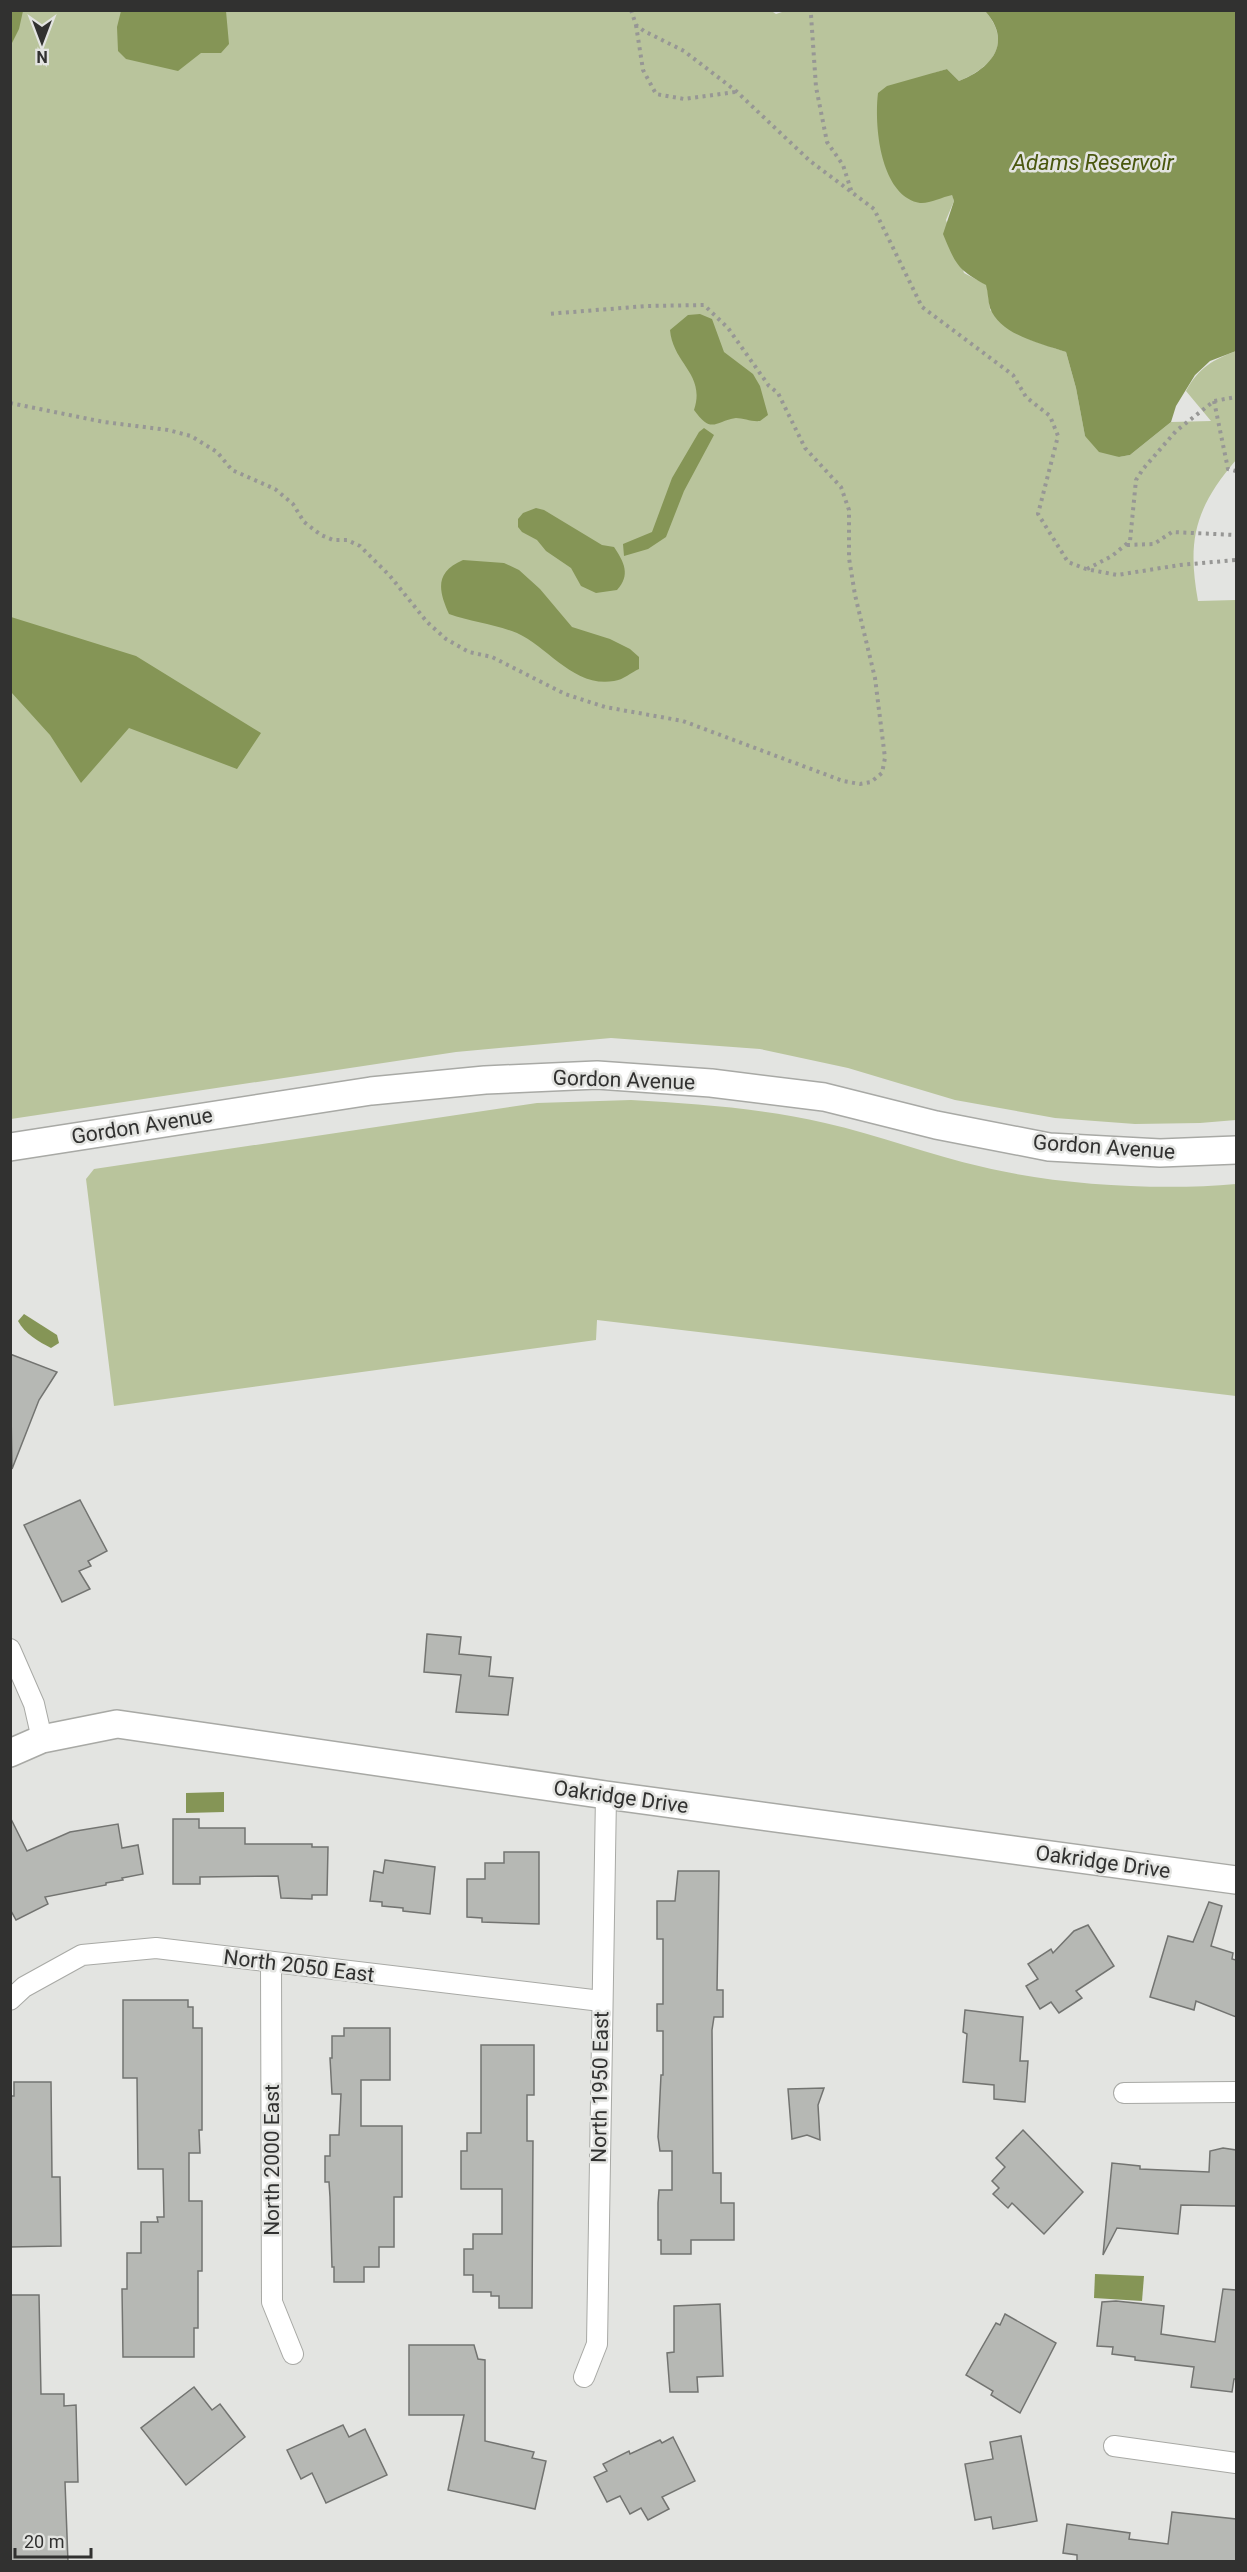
<svg xmlns="http://www.w3.org/2000/svg" width="1247" height="2572" viewBox="0 0 1247 2572" font-family="Roboto,sans-serif">
<style>
.green{fill:#b9c49c}
.water{fill:#859556}
.building{fill:#b6b8b4;stroke:#737471;stroke-width:1.5}
.lines{fill:none;stroke-linecap:round;stroke-linejoin:round}
.street-casing{stroke:#a8a9a5;stroke-width:22}
.secondary-casing{stroke:#a8a9a5;stroke-width:30}
.path{stroke:#979795;stroke-width:4;stroke-dasharray:3 4.5;stroke-linecap:butt}
.street{stroke:#fff;stroke-width:20}
.secondary{stroke:#fff;stroke-width:27}
.labels{text-anchor:middle;stroke-width:5;stroke-linejoin:round;paint-order:stroke}
.street-label{font-size:21px;fill:#313130;stroke:#e3e4e1}
.water-label{font-size:22px;font-style:italic;fill:#49570e;stroke:#e3e4e1}
</style>
<rect width="100%" height="100%" fill="#e3e4e1"/>
<!-- green -->
<g class="green">
<path d="M 770,10 L 776,14 L 788,10 L 985,11 C 1013,43 992,68 959,81 L 947,69 L 934,73 L 939,198 L 952,194 L 954,201 L 946,220 L 964,273 L 987,285 L 990,310 L 1028,339 L 1066,352 L 1076,388 L 1085,436 L 1119,457 L 1130,455 L 1171,422 L 1211,421 L 1186,391 C 1199,367 1213,360 1236,351 L 1236,460 C 1195,508 1187,540 1198,601 L 1236,600 L 1236,1120 L 1200,1123 L 1135,1124 L 1055,1118 L 955,1100 L 848,1068 L 760,1049 L 611,1038 L 456,1052 L 11,1119 L 11,11 Z"/>
<path d="M 631,1100 C 697,1104 761,1108 825,1123 C 878,1135 930,1155 983,1167 C 1057,1185 1160,1191 1236,1184 L 1236,1396 L 597,1320 L 596,1340 L 114,1406 L 86,1179 L 94,1169 L 537,1103 Z"/>
</g>
<!-- water -->
<g class="water">
<path d="M 11,10 L 23,11 L 19,29 L 11,45 Z"/>
<path d="M 121,11 L 226,11 L 229,44 L 221,53 L 201,53 L 178,71 L 126,59 L 118,51 L 117,27 Z"/>
<path d="M 985,11 L 1236,11 L 1236,351 L 1210,361 L 1195,375 L 1176,406 L 1171,422 L 1130,455 L 1119,457 L 1099,452 L 1085,436 L 1076,388 L 1066,352 C 1042,344 1000,335 990,308 C 988,301 988,292 986,285 C 957,269 956,265 943,234 L 954,201 L 952,195 C 942,197 929,204 920,203 C 880,196 874,125 878,93 L 887,86 L 947,69 L 959,81 C 992,68 1013,42 985,11 Z"/>
<path d="M 700,314 L 712,319 L 724,352 L 753,374 L 760,386 L 768,415 L 760,421 C 752,422 743,418 736,418 C 715,421 712,435 694,410 C 706,374 673,364 670,330 L 688,315 Z"/>
<path d="M 704,428 L 714,435 L 684,491 L 666,537 L 648,549 L 624,556 L 623,544 L 652,532 L 672,478 L 699,432 Z"/>
<path d="M 536,508 L 544,510 L 602,545 L 614,547 C 624,562 631,575 617,590 L 596,593 L 581,586 L 571,568 L 546,551 L 537,540 L 522,532 L 518,527 L 518,519 L 523,513 Z"/>
<path d="M 463,560 L 504,563 L 519,570 L 540,589 L 572,627 L 610,639 L 630,649 L 639,657 L 639,669 C 632,672 623,680 614,681 C 574,688 548,647 517,633 C 495,624 471,622 449,614 C 438,590 435,572 463,560 Z"/>
<path d="M 11,617 L 136,656 L 261,733 L 237,769 L 129,728 L 81,783 L 50,735 L 11,692 Z"/>
<path d="M 24,1314 L 57,1335 L 59,1343 L 51,1348 C 39,1342 24,1333 18,1321 Z"/>
<path d="M 224,1792 L 224,1812 L 186,1813 L 186,1793 Z"/>
<path d="M 1095,2274 L 1144,2276 L 1142,2301 L 1094,2298 Z"/>
</g>
<!-- building -->
<g class="building">
<path d="M 10,1354 L 57,1372 L 39,1400 L 12,1469 Z"/>
<path d="M 80,1500 L 107,1551 L 88,1561 L 91,1566 L 79,1571 L 90,1589 L 62,1602 L 24,1525 Z"/>
<path d="M 427,1634 L 461,1637 L 459,1654 L 491,1657 L 489,1676 L 513,1678 L 508,1715 L 456,1712 L 461,1675 L 424,1672 Z"/>
<path d="M 10,1817 L 27,1851 L 70,1832 L 118,1824 L 122,1848 L 138,1845 L 143,1874 L 122,1878 L 123,1880 L 106,1883 L 106,1885 L 45,1897 L 48,1904 L 16,1920 L 10,1909 Z"/>
<path d="M 173,1819 L 199,1819 L 199,1828 L 245,1828 L 245,1844 L 312,1844 L 312,1847 L 328,1847 L 327,1895 L 312,1895 L 312,1899 L 281,1898 L 278,1876 L 200,1877 L 200,1884 L 173,1884 Z"/>
<path d="M 504,1852 L 539,1852 L 539,1924 L 482,1922 L 482,1918 L 467,1917 L 467,1879 L 485,1879 L 485,1863 L 504,1863 Z"/>
<path d="M 385,1860 L 435,1867 L 430,1914 L 403,1911 L 403,1908 L 382,1906 L 382,1902 L 370,1901 L 374,1871 L 383,1873 Z"/>
<path d="M 678,1871 L 719,1871 L 717,1990 L 723,1990 L 723,2017 L 714,2017 L 712,2030 L 713,2173 L 721,2173 L 721,2203 L 734,2203 L 734,2240 L 691,2240 L 691,2254 L 661,2254 L 661,2240 L 658,2240 L 658,2203 L 659,2190 L 672,2190 L 672,2151 L 660,2151 L 658,2137 L 661,2075 L 663,2075 L 663,2031 L 657,2031 L 657,2004 L 663,2004 L 663,1939 L 657,1939 L 657,1901 L 675,1901 Z"/>
<path d="M 1209,1902 L 1222,1906 L 1211,1946 L 1233,1953 L 1232,1959 L 1236,1960 L 1236,2017 L 1196,2001 L 1194,2010 L 1150,1997 L 1168,1936 L 1193,1942 Z"/>
<path d="M 1088,1925 L 1114,1966 L 1076,1991 L 1082,1998 L 1059,2013 L 1051,2002 L 1040,2009 L 1026,1986 L 1038,1979 L 1028,1964 L 1051,1949 L 1053,1953 L 1074,1931 Z"/>
<path d="M 123,2000 L 188,2000 L 188,2007 L 193,2007 L 193,2028 L 202,2028 L 202,2130 L 199,2130 L 200,2153 L 189,2153 L 189,2201 L 202,2201 L 202,2271 L 198,2271 L 198,2328 L 194,2328 L 194,2357 L 123,2357 L 122,2289 L 127,2289 L 127,2253 L 141,2253 L 141,2222 L 158,2222 L 157,2217 L 164,2217 L 163,2169 L 138,2169 L 137,2078 L 123,2078 Z"/>
<path d="M 965,2010 L 1023,2017 L 1020,2061 L 1028,2061 L 1025,2102 L 994,2099 L 994,2085 L 963,2082 L 967,2034 L 963,2032 Z"/>
<path d="M 344,2028 L 390,2028 L 390,2080 L 361,2080 L 361,2126 L 402,2126 L 402,2197 L 394,2197 L 394,2247 L 379,2247 L 379,2267 L 364,2267 L 364,2282 L 334,2282 L 334,2267 L 332,2267 L 330,2197 L 329,2182 L 325,2182 L 325,2156 L 330,2156 L 330,2135 L 339,2135 L 341,2094 L 332,2094 L 330,2058 L 332,2058 L 332,2036 L 344,2036 Z"/>
<path d="M 481,2045 L 534,2045 L 534,2095 L 527,2095 L 527,2141 L 533,2141 L 532,2308 L 499,2308 L 499,2296 L 491,2296 L 491,2292 L 473,2292 L 473,2275 L 464,2275 L 464,2249 L 473,2249 L 473,2234 L 502,2234 L 502,2189 L 461,2189 L 461,2151 L 467,2151 L 467,2133 L 481,2133 Z"/>
<path d="M 14,2082 L 51,2082 L 52,2177 L 60,2177 L 61,2246 L 10,2247 L 10,2096 L 14,2096 Z"/>
<path d="M 824,2088 L 818,2105 L 820,2140 L 807,2135 L 792,2139 L 788,2089 Z"/>
<path d="M 1023,2130 L 1083,2192 L 1044,2234 L 1012,2203 L 1008,2208 L 993,2194 L 999,2188 L 992,2181 L 1005,2167 L 996,2158 Z"/>
<path d="M 1223,2148 L 1236,2150 L 1236,2206 L 1181,2205 L 1178,2234 L 1117,2228 L 1103,2255 L 1112,2163 L 1140,2166 L 1140,2169 L 1209,2172 L 1210,2151 Z"/>
<path d="M 1223,2289 L 1236,2290 L 1236,2379 L 1234,2379 L 1232,2392 L 1191,2387 L 1194,2367 L 1135,2360 L 1135,2357 L 1112,2354 L 1113,2347 L 1097,2346 L 1102,2302 L 1116,2301 L 1164,2306 L 1161,2334 L 1215,2342 Z"/>
<path d="M 10,2295 L 39,2295 L 41,2394 L 64,2394 L 64,2406 L 76,2405 L 78,2482 L 65,2482 L 68,2562 L 10,2562 Z"/>
<path d="M 720,2304 L 723,2376 L 697,2377 L 698,2392 L 670,2392 L 667,2353 L 674,2352 L 674,2306 Z"/>
<path d="M 1005,2314 L 1056,2343 L 1020,2413 L 991,2395 L 993,2391 L 966,2375 L 996,2323 L 1000,2325 Z"/>
<path d="M 409,2345 L 474,2345 L 478,2359 L 485,2360 L 485,2441 L 534,2452 L 532,2458 L 546,2461 L 535,2509 L 448,2490 L 464,2415 L 409,2415 Z"/>
<path d="M 194,2387 L 212,2410 L 220,2404 L 245,2437 L 186,2485 L 141,2428 Z"/>
<path d="M 343,2425 L 349,2437 L 365,2429 L 387,2475 L 326,2503 L 312,2473 L 301,2479 L 287,2450 Z"/>
<path d="M 1021,2436 L 1037,2521 L 993,2529 L 991,2517 L 975,2520 L 965,2464 L 993,2459 L 990,2442 Z"/>
<path d="M 673,2437 L 695,2481 L 662,2497 L 669,2509 L 648,2520 L 641,2508 L 630,2514 L 620,2496 L 607,2502 L 594,2477 L 607,2471 L 603,2464 L 629,2451 L 630,2454 L 660,2440 L 662,2443 Z"/>
<path d="M 1172,2512 L 1236,2519 L 1236,2562 L 1077,2562 L 1077,2555 L 1063,2553 L 1067,2524 L 1130,2533 L 1129,2539 L 1168,2544 Z"/>
</g>
<g class="lines">
<!-- street casing -->
<g class="street-casing">
<g id="street">
<path d="M 10,1649 L 34,1704 L 42,1739"/>
<path d="M 271,1962 L 272,2302 L 293,2354"/>
<path d="M 10,2000 L 24,1987 L 82,1955 L 156,1948 L 601,2001"/>
<path d="M 1124,2093 L 1236,2092"/>
<path d="M 584,2377 L 597,2344 L 606,1795"/>
<path d="M 1114,2446 L 1236,2463"/>
</g>
</g>
<!-- secondary casing -->
<g class="secondary-casing">
<g id="secondary">
<path d="M 10,1147 L 371,1091 L 485,1080 L 597,1075 L 711,1083 L 824,1097 L 936,1125 L 1049,1147 L 1160,1153 L 1236,1150"/>
<path d="M 10,1753 L 42,1739 L 117,1724 L 606,1795 L 1236,1880"/>
</g>
</g>
<!-- path -->
<g class="path">
<path d="M 631,10 L 636,25 L 644,31 L 684,51 L 736,91 L 810,161 L 874,209 L 922,307 L 1013,375 L 1026,397 L 1050,416 L 1058,436 L 1038,514 L 1068,562 L 1086,569 L 1117,575 L 1180,565 L 1236,560"/>
<path d="M 811,15 L 816,87 L 827,142 L 843,165 L 852,193"/>
<path d="M 636,25 L 643,70 L 656,94 L 684,99 L 735,92"/>
<path d="M 1214,401 L 1228,469 L 1236,471"/>
<path d="M 10,403 L 104,422 L 168,430 L 191,436 L 217,452 L 232,470 L 275,489 L 293,504 L 304,522 L 321,535 L 333,540 L 347,540 L 360,546 L 390,576 L 427,622 L 446,639 L 469,652 L 492,657 L 565,694 L 605,707 L 683,721 L 843,781 L 860,784 L 871,782 L 882,773 L 885,758 L 875,678 L 855,595 L 849,558 L 849,510 L 841,487 L 805,448 L 778,393 L 769,386 L 728,328 L 704,305 L 647,306 L 547,314"/>
<path d="M 1127,545 L 1154,544 L 1172,532 L 1236,535"/>
<path d="M 1087,569 L 1112,556 L 1130,541 L 1136,480 L 1143,469 L 1176,431 L 1214,401 L 1236,397"/>
</g>
<!-- street -->
<use href="#street" class="street"/>
<!-- secondary -->
<use href="#secondary" class="secondary"/>
</g>
<g class="labels">
<!-- street labels -->
<g class="street-label">
<text transform="translate(624 1080) rotate(2)" y="7">Gordon Avenue</text>
<text transform="translate(142 1126) rotate(-9)" y="7">Gordon Avenue</text>
<text transform="translate(1104 1147) rotate(4)" y="7">Gordon Avenue</text>
<text transform="translate(621 1797) rotate(8)" y="7">Oakridge Drive</text>
<text transform="translate(1103 1862) rotate(8)" y="7">Oakridge Drive</text>
<text transform="translate(299 1966) rotate(7)" y="7">North 2050 East</text>
<text transform="translate(600 2087) rotate(-89)" y="7">North 1950 East</text>
<text transform="translate(272 2160) rotate(-90)" y="7">North 2000 East</text>
</g>
<!-- water labels -->
<g class="water-label">
<text x="1093" y="170">Adams Reservoir</text>
</g>
</g>
<!-- border -->
<rect width="1247" height="2572" fill="none" stroke="#313130" stroke-width="24"/>
<!-- north arrow -->
<g transform="translate(42 42) rotate(180)" stroke="#e3e4e1" stroke-width="4.5" paint-order="stroke">
<path d="M0-4.5L10 22L0 15L-10 22Z" fill="#313130"/>
<text y="-9" font-size="16" font-weight="bold" text-anchor="middle" fill="#313130">N</text>
</g>
<!-- scale -->
<path d="M15 2548v9h76v-9" fill="none" stroke="#313130" stroke-width="3"/>
<text x="24" y="2548" font-size="18" fill="#313130" stroke="#e3e4e1" stroke-width="4.5" paint-order="stroke">20 m</text>
</svg>
